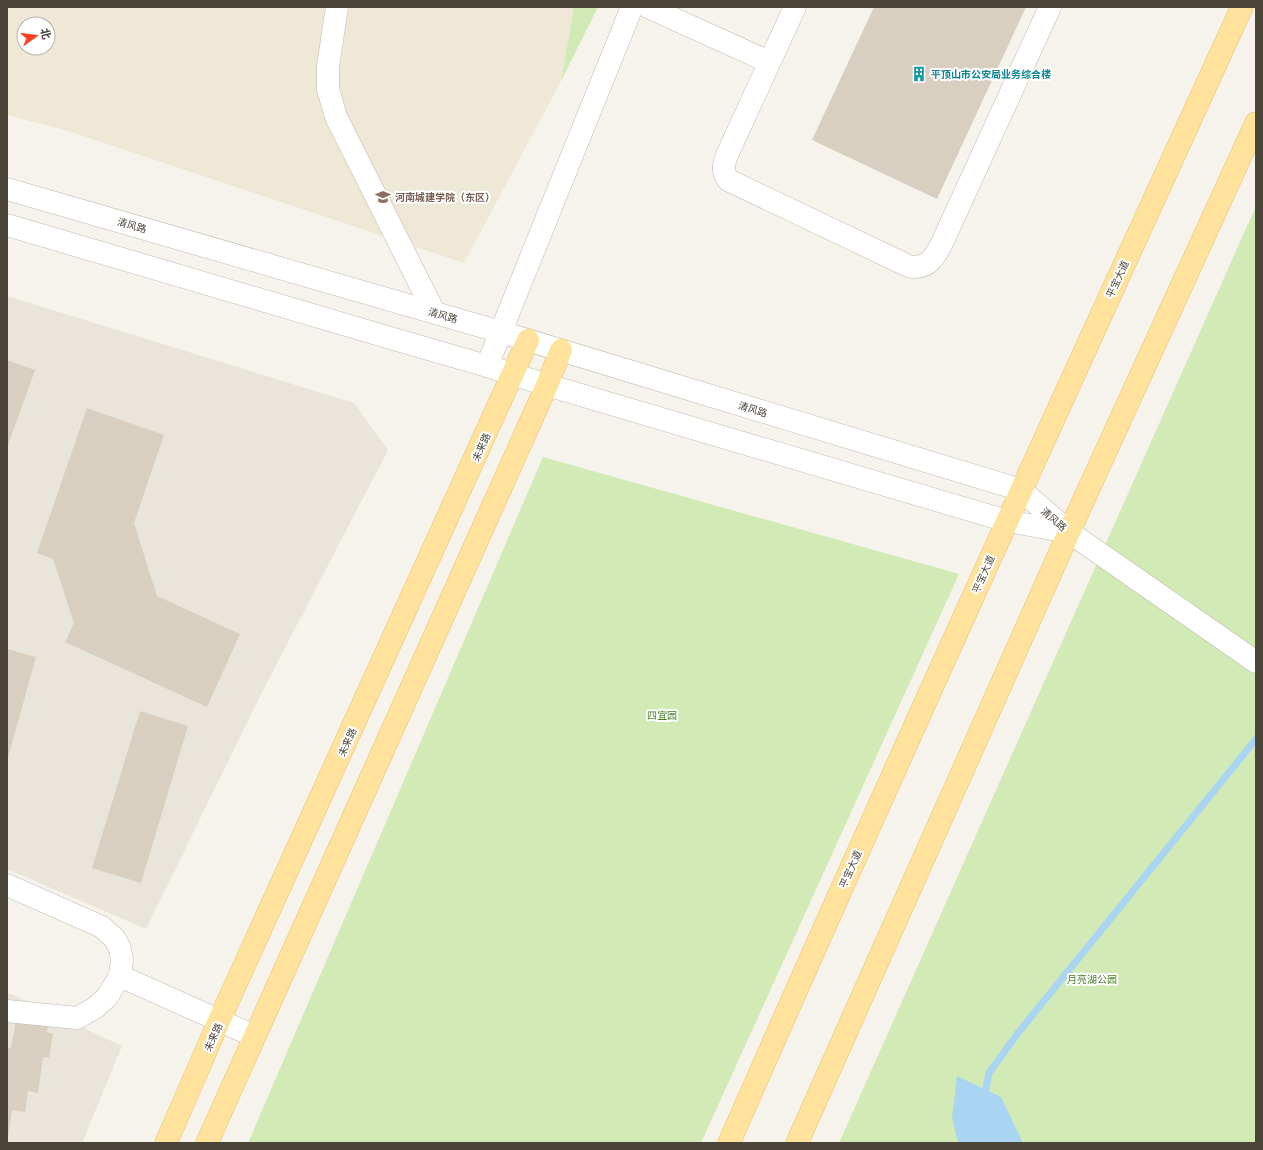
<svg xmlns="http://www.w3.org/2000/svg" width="1263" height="1150" viewBox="0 0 1263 1150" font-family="'IBM Plex Sans','Noto Sans SC',sans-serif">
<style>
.residential{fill:#eae5da}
.education{fill:#efe8d6;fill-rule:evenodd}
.green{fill:#d2eab5}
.water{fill:#a9d4f2}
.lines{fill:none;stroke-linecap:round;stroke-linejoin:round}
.stream{stroke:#a9d4f2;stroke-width:7}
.building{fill:#d8cfc1}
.minor-casing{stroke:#c2bbae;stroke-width:23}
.major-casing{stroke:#e6c16a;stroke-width:23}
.minor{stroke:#fff;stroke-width:22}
.major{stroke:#ffe39c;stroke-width:22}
.labels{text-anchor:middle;stroke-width:4;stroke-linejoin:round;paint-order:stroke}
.culture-label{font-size:10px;font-weight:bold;fill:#0d838f;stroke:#fff;text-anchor:start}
.education-label{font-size:10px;font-weight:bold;fill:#785e54;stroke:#fff;text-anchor:start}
.street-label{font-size:10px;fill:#4b4439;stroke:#fff}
.park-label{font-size:10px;fill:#4a7f2a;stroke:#fff}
</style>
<rect width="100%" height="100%" fill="#f6f3ec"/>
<!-- residential -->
<g class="residential">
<path d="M 7,296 L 354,403 L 388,450 L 260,696 L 146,929 L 7,869 Z"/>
<path d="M 7,992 L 122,1046 L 82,1143 L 7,1143 Z"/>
</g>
<!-- education -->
<path class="education" d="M 7,7 L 574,7 L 561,81 L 464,263 L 68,131 L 7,115 ZM 24,24 L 48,24 L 48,48 L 24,48 Z"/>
<!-- green -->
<g class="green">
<path d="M 574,7 L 598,7 L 561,81 Z"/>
<path d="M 1256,206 L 1256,1143 L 839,1143 Z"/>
<path d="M 543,457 L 959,574 L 701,1143 L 248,1143 Z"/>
</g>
<!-- water -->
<path class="water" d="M 957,1076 L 1001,1097 L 1023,1143 L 958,1143 L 952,1118 Z"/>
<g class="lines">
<!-- stream -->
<path class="stream" d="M 984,1099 L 989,1073 L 1018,1033 L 1256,739"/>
</g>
<!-- building -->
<g class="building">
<path d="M 874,7 L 1026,7 L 937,199 L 812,140 Z"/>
<path d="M 7,360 L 35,370 L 7,448 Z"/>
<path d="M 87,408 L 164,435 L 134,523 L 157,596 L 240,634 L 207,707 L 65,642 L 74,623 L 53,559 L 37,553 Z"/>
<path d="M 7,649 L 36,657 L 7,761 Z"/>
<path d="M 140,711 L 188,726 L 141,883 L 92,868 Z"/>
<path d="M 16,1020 L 48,1026 L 47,1032 L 53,1034 L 49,1058 L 43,1057 L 38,1093 L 28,1091 L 25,1112 L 12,1110 L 8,1138 L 7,1048 L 11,1048 Z"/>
</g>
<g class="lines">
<!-- minor casing -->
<g class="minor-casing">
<g id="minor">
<path d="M 337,7 L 328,66 L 328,89 L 336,117 L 434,312"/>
<path d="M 648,7 L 769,62"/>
<path d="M 795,7 L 727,155 C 723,166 722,170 728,180 L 900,262 C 904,264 909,267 913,267 C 929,268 936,255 942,243 L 1050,7"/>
<path d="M 7,189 L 501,332 L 1021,490 L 1069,532 L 1256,662"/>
<path d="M 7,225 L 404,342 L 487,366 L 547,385 L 1007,521 L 1069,532"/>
<path d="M 487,366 L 632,7"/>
<path d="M 7,885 L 102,927 L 115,939 L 120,949 L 122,960 L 120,976 L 254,1036"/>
<path d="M 7,1011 L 77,1018 L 95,1008 L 107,997 L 120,976"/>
</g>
</g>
<!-- major casing -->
<g class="major-casing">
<g id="major">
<path d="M 166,1143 L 219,1021 L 528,340"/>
<path d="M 207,1143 L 547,385 L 561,350"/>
<path d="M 729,1143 C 896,763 1069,385 1242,7"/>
<path d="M 797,1143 L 1069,532 L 1256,123"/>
</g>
</g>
<!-- minor -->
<use href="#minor" class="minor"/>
<!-- major -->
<use href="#major" class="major"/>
</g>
<!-- icons -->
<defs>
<g id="building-bare" transform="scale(1.2)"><path d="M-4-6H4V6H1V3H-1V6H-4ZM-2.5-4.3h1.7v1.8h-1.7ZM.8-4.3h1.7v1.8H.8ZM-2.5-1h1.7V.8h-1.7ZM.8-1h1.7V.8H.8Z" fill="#0f9aa8" stroke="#fff" stroke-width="2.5" paint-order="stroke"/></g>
<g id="university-bare" transform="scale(1.2)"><path d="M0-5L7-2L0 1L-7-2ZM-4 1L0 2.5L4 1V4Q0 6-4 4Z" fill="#8d6e63" stroke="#fff" stroke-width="2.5" paint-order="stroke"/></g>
</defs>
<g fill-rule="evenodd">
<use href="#building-bare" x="919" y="74"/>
<use href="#university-bare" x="383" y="197"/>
</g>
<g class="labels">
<!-- culture labels -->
<g class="culture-label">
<text x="931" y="78">平顶山市公安局业务综合楼</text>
</g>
<!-- education labels -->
<g class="education-label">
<text x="395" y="201">河南城建学院（东区）</text>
</g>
<!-- street labels -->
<g class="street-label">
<text transform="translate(132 225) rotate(16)" y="4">清风路</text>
<text transform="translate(1117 279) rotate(-65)" y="4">平宝大道</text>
<text transform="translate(443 315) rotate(16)" y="4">清风路</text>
<text transform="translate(753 409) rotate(17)" y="4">清风路</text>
<text transform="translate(481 447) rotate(-66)" y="4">未来路</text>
<text transform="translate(1054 519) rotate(41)" y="4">清风路</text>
<text transform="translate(983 574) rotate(-66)" y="4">平宝大道</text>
<text transform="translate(347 742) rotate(-66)" y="4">未来路</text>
<text transform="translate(850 869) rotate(-66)" y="4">平宝大道</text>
<text transform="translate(213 1037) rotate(-66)" y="4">未来路</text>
</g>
<!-- park labels -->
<g class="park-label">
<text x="662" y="719">四宜园</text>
<text x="1092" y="983">月亮湖公园</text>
</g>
</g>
<!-- border -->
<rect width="1263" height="1150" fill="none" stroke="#4b4439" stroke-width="16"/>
<!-- north arrow -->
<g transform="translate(36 36) rotate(76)"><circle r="19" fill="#ffffff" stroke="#b7b4b0"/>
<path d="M0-3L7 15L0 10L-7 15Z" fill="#fc3f1d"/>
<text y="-6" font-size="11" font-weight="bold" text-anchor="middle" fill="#4b4439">北</text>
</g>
</svg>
